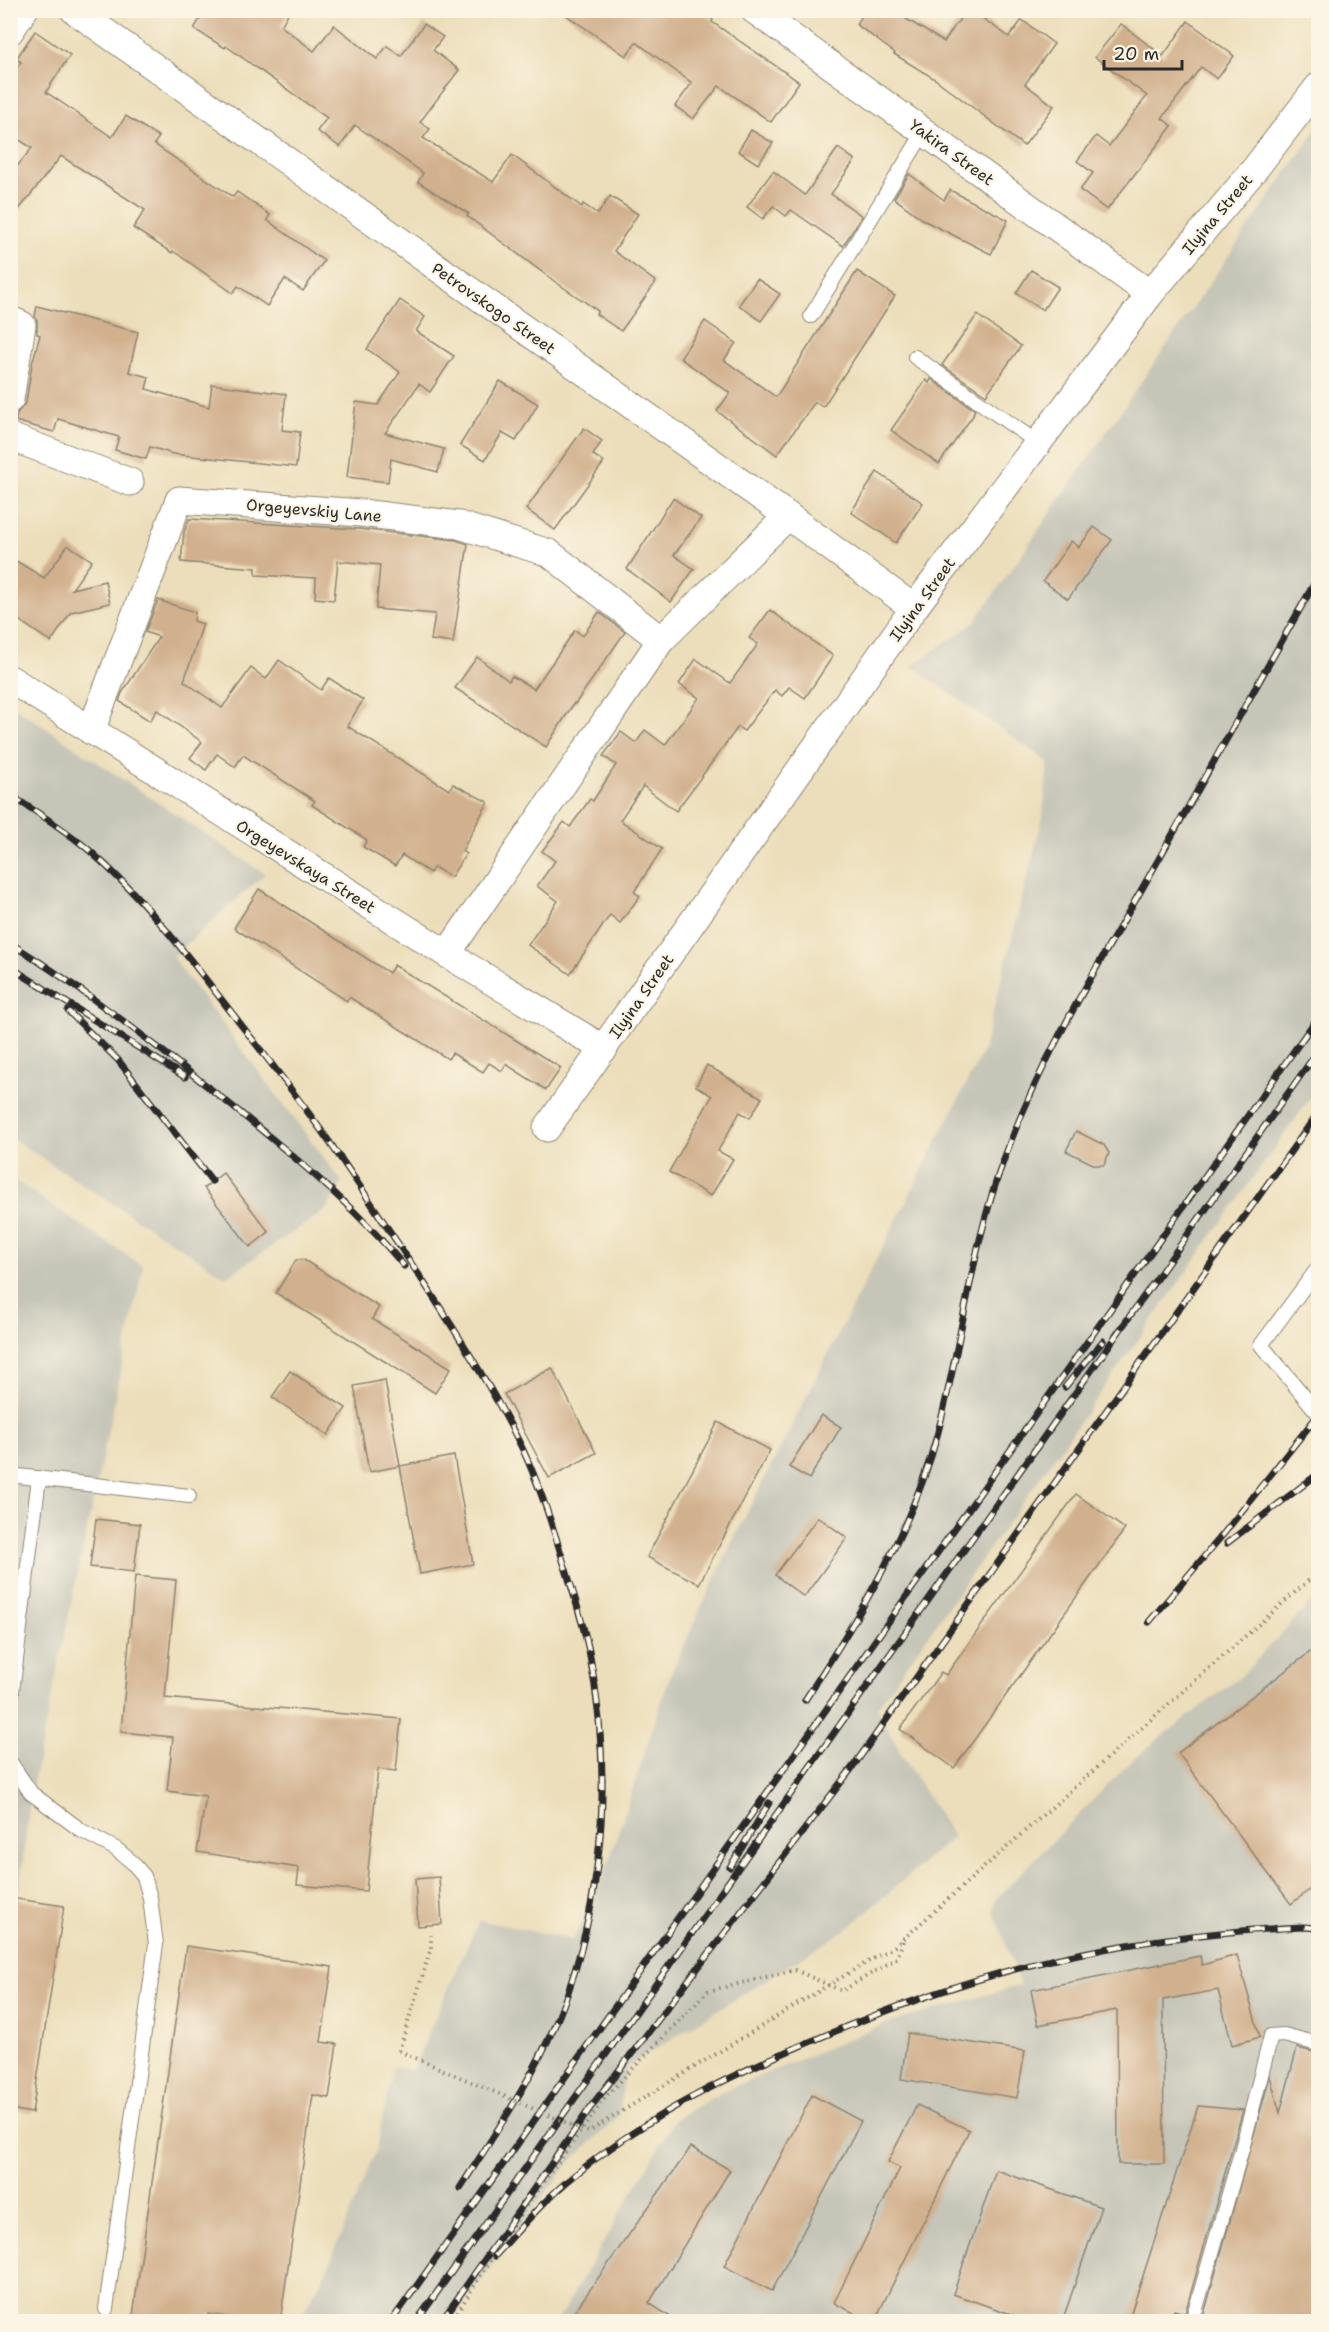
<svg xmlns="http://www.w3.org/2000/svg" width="1329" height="2332" viewBox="0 0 1329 2332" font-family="'Shantell Sans',sans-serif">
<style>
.industrial{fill:#c5c5b8}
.building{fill:#d1b08d}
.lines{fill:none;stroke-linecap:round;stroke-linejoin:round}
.service-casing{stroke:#8c8472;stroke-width:16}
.minor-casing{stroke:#8c8472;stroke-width:29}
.path{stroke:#8c8472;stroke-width:4;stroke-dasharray:1.5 4.5;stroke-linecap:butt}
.service{stroke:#fff;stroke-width:14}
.minor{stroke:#fff;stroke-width:27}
.rail-casing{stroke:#2b2b2b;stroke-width:7}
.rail{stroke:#fcf5e5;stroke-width:4.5;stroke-dasharray:14;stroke-linecap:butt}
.path-bridge{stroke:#8c8472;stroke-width:4;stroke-dasharray:1.5 4.5;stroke-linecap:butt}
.labels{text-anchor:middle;stroke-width:4.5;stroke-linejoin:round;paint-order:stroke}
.street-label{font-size:16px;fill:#2b2b2b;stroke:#fcf5e5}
</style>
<rect width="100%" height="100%" fill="#fcf5e5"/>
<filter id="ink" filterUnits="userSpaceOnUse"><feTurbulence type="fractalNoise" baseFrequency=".0167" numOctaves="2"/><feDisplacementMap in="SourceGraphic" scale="12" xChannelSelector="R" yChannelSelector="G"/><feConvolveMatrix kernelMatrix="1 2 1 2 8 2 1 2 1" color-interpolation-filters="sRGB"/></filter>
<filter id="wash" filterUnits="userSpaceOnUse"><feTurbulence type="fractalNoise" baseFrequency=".008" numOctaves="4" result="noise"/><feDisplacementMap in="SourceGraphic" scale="24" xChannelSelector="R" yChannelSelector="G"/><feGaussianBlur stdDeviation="1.35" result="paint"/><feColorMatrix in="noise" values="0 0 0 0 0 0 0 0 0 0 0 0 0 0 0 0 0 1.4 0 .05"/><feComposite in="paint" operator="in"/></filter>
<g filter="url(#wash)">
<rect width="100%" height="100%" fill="#ecdeba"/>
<!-- industrial -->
<g class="industrial">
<path d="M 1318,127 L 1318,1087 L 877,1707 L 900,1752 L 953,1837 L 846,1930 L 626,2067 L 618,2117 L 569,2163 L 450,2321 L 297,2322 L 326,2272 L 376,2150 L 393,2066 L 412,2070 L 479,1920 L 573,1940 L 604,1876 L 671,1673 L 727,1552 L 983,1051 L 1043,816 L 1048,762 L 911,666 L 974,623 Z"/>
<path d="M 10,704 L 265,874 L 172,957 L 342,1182 L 326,1210 L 226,1277 L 11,1138 Z"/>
<path d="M 11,1178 L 143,1266 L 31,1793 L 11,1956 Z"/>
<path d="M 1318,1595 L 1318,2321 L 557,2322 L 675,2119 L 724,2091 L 885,2024 L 1021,1985 L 993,1910 L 996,1899 L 1133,1759 L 1241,1676 Z"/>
</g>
<g id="blocks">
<!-- building -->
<g class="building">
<path d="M 205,10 L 290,10 L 281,26 L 314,51 L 334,25 L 377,59 L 387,46 L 401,56 L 424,24 L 443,37 L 433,50 L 459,70 L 420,122 L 430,129 L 423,138 L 493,182 L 512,155 L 582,207 L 583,204 L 598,214 L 610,196 L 638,214 L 614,251 L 656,282 L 621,331 L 596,314 L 598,311 L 554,281 L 467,216 L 469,214 L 418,182 L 423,173 L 355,125 L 340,147 L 317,131 L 327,118 L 226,46 L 225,48 L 194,29 Z"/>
<path d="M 559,10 L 699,10 L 713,20 L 712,22 L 799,82 L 771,122 L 719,86 L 693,119 L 675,106 L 692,83 L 636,42 L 626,56 Z"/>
<path d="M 866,10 L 912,10 L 906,19 L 944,42 L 966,10 L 971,10 L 1009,37 L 1022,20 L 1054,44 L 1025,84 L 1054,106 L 1024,146 L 935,79 L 894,54 L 895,53 L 856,24 Z"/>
<path d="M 1188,21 L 1234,56 L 1217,79 L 1201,67 L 1162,118 L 1172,126 L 1107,210 L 1080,190 L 1093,173 L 1077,161 L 1096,136 L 1109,146 L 1147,96 L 1095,57 L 1121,24 L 1163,56 Z"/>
<path d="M 35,31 L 70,55 L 46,92 L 112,137 L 126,116 L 159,137 L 154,144 L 233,197 L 237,192 L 270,215 L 267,220 L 324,261 L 303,291 L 285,279 L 267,306 L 238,286 L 233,293 L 173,251 L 172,253 L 133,228 L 145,210 L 61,156 L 10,221 L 10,175 L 32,148 L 10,134 L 10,77 L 21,62 L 16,59 Z"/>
<path d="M 751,130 L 773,143 L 758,164 L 738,151 Z"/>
<path d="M 838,148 L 855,160 L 831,194 L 862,216 L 843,246 L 791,210 L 786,216 L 773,206 L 763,219 L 747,207 L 773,171 L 805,195 Z"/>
<path d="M 909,174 L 944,200 L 950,190 L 1008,220 L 991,254 L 925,221 L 894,198 Z"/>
<path d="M 1031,270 L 1058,287 L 1043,310 L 1016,293 Z"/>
<path d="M 857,271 L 895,296 L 823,407 L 815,402 L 777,455 L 717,411 L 730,393 L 680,358 L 705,321 L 736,343 L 724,360 L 776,397 Z"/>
<path d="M 757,279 L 780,294 L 761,321 L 739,305 Z"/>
<path d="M 400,300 L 425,317 L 416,331 L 454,356 L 430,392 L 419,384 L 385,433 L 444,449 L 438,472 L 391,459 L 388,482 L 347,477 L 356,402 L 378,405 L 400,372 L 367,349 Z"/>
<path d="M 37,306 L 138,332 L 129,372 L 149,377 L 146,389 L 209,407 L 212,384 L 286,394 L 282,430 L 300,432 L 296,467 L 173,454 L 150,447 L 146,459 L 115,450 L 119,437 L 58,419 L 54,432 L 15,421 L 18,412 L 26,402 L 32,364 L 40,335 L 37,334 L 37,321 L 35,316 Z"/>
<path d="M 977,315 L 1021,346 L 986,395 L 942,365 Z"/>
<path d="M 931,379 L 975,410 L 973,413 L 974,414 L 939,464 L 891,430 L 926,380 L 929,383 Z"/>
<path d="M 500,381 L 538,404 L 516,441 L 502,433 L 485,460 L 460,445 Z"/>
<path d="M 584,428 L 602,441 L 593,455 L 604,462 L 555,530 L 526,509 Z"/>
<path d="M 877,472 L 923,503 L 896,543 L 851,512 Z"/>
<path d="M 673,498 L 701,518 L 674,555 L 694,569 L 671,602 L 627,569 Z"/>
<path d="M 189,519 L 359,529 L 456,540 L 468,544 L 453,643 L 431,640 L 435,614 L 376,609 L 380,565 L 338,561 L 334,600 L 315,598 L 316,578 L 256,575 L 256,568 L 181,562 L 184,532 Z"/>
<path d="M 1094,527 L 1112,540 L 1068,599 L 1043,581 L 1071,541 L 1079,547 Z"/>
<path d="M 68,545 L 92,561 L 72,589 L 105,581 L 110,603 L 71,612 L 51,642 L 10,614 L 10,557 L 44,578 Z"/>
<path d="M 158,600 L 195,612 L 194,621 L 203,624 L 184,681 L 222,708 L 251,668 L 266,679 L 279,660 L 321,690 L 329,678 L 363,700 L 347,726 L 449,790 L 453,784 L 488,802 L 462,851 L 466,854 L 451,877 L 434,867 L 430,873 L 402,855 L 395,866 L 363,847 L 367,840 L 312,805 L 315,801 L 243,755 L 235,767 L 217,754 L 206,770 L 190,758 L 202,742 L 157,710 L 150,721 L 119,701 L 122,693 L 159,637 L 145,632 Z"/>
<path d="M 770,610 L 833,656 L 805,698 L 789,687 L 782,696 L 775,690 L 744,731 L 738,727 L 676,811 L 643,786 L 620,820 L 662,849 L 634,892 L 640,896 L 620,923 L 610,915 L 570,974 L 528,945 L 558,901 L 537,886 L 555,861 L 542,851 L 564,822 L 570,827 L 590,799 L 593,801 L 616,765 L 603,756 L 621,732 L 636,743 L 645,730 L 665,745 L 699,698 L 679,684 L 696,659 L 730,683 L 758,644 L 749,638 Z"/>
<path d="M 599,612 L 625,632 L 575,704 L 574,703 L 546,747 L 455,688 L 477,657 L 509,681 L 512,676 L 534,689 L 575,630 L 583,636 Z"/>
<path d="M 259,889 L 389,973 L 394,965 L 561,1068 L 546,1090 L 506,1064 L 502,1071 L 489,1063 L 483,1072 L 452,1053 L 448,1059 L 349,997 L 347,1001 L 234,928 Z"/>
<path d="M 707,1065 L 762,1098 L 750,1118 L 740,1112 L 718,1151 L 733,1159 L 711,1196 L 669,1172 L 712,1096 L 696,1086 Z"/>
<path d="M 1076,1131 L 1104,1145 L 1109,1153 L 1104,1165 L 1095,1165 L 1066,1151 Z"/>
<path d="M 223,1173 L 269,1232 L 250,1247 L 204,1188 Z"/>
<path d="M 296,1260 L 304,1260 L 379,1307 L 372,1319 L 451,1368 L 435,1393 L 276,1293 Z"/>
<path d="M 552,1368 L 596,1453 L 549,1478 L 504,1394 Z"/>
<path d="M 290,1371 L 346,1408 L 328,1435 L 272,1397 Z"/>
<path d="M 385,1380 L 400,1466 L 369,1472 L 354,1386 Z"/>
<path d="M 821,1415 L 841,1427 L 809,1479 L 789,1467 Z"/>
<path d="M 718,1422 L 770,1450 L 699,1584 L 647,1557 Z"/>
<path d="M 454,1456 L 473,1564 L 420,1574 L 400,1466 Z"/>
<path d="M 1076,1494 L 1125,1529 L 954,1768 L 900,1729 L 941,1672 L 946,1675 Z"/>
<path d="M 818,1517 L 847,1538 L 804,1597 L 775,1575 Z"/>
<path d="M 96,1519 L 140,1524 L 134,1572 L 90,1567 Z"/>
<path d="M 135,1576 L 176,1580 L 165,1698 L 401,1719 L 396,1771 L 378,1769 L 366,1891 L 297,1885 L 299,1868 L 197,1852 L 206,1796 L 167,1791 L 173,1737 L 121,1732 Z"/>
<path d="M 1318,1646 L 1318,1883 L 1291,1904 L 1178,1753 Z"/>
<path d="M 439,1877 L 442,1924 L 418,1926 L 415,1879 Z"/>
<path d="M 10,1898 L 64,1906 L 32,2113 L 10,2109 Z"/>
<path d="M 186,1946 L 332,1967 L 321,2042 L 337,2044 L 329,2098 L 313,2095 L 280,2322 L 260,2322 L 208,2314 L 207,2322 L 132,2322 Z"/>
<path d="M 1237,1955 L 1260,2037 L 1232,2045 L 1218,1990 L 1163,2000 L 1164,2164 L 1118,2164 L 1117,2010 L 1038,2025 L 1031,1990 L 1200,1956 L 1202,1965 Z"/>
<path d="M 908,2033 L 1025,2051 L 1017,2098 L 901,2079 Z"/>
<path d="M 1297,2048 L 1318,2053 L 1318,2322 L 1217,2322 L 1203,2318 L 1270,2076 L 1280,2113 Z"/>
<path d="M 812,2095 L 861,2121 L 772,2291 L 724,2266 Z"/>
<path d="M 917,2105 L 969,2130 L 874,2322 L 872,2322 L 834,2303 L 900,2168 L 888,2162 Z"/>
<path d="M 1198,2106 L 1243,2110 L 1185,2313 L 1174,2310 L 1171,2322 L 1128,2322 Z"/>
<path d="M 691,2147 L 730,2170 L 649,2303 L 678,2322 L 567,2322 Z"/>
<path d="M 996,2170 L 1101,2207 L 1062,2322 L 1034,2322 L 953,2294 Z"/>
</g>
</g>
</g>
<g filter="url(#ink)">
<use href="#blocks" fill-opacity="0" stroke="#8c8472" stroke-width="1.5"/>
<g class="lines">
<!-- service casing -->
<g class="service-casing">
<g id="service">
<path d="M 811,316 L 924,132"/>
<path d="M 915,357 L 1038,443"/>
<path d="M 1318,1268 L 1261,1345 L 1318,1413"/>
<path d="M 10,1475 L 189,1496"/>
<path d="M 10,1707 L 39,1478"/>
<path d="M 10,1762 L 31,1793 L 82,1831 L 116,1849 L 132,1862 L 144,1876 L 150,1898 L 156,1944 L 106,2309"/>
<path d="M 1192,2322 L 1242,2149 L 1271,2036 L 1284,2035 L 1318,2044"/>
</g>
</g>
<!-- minor casing -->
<g class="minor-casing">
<g id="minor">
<path d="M 74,10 L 788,516 L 914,608"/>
<path d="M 754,10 L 1150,294"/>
<path d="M 10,31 L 24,10"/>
<path d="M 10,320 L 22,325 L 10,399"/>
<path d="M 10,437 L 130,482"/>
<path d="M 10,679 L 447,954 L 604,1049"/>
<path d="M 91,731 L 179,500 L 361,513 L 459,525 L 549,553 L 661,640 L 788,516"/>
<path d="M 447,954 L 661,640"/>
<path d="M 547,1128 L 914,608 L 1150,294 L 1254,170 L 1318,87"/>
</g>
</g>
<!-- path -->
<g class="path">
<path d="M 837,1980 L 895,1946 L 1318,1572"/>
<path d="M 399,2051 L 431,1948 L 431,1935"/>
<path d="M 451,2322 L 520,2214 L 608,2094 L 708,1991 L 795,1970 L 842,1991 L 897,1958 L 904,1938"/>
</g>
<!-- service -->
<use href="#service" class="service"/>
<!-- minor -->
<use href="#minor" class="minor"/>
<!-- rail casing -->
<g class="rail-casing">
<g id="rail">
<path d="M 10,795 C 38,813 66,830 90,851 C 146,900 190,959 235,1017 C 270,1062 305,1106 337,1153 C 365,1193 392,1235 419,1275 C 456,1332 493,1389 523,1450 C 539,1484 551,1521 562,1557 C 572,1588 582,1619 589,1651 C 611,1763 606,1880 569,1989 C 545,2060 501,2125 460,2188"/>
<path d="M 10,943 C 87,991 157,1046 227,1102 C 290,1153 353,1204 404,1266"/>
<path d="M 10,967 L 185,1077"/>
<path d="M 68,1011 L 118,1060 L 212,1181"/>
<path d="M 1065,1387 L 1103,1341"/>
<path d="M 1227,1543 L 1318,1474"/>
<path d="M 1149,1622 L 1225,1532 L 1318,1415"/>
<path d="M 805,1700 C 859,1617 913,1528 938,1432 C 962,1342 971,1248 1004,1159 C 1039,1063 1092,975 1143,887 C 1201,783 1260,680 1318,577"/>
<path d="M 730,1867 L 769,1803"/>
<path d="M 495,2256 C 520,2228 545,2199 575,2175 C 650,2114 730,2075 819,2038 C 897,2005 978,1976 1060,1958 C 1140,1940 1222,1931 1303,1927 L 1318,1928"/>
<path d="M 391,2322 L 1318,1017"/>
<path d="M 416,2322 L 1318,1051"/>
<path d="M 441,2322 L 593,2104 L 852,1768 L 1318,1113"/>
</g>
</g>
<!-- rail -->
<use href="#rail" class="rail"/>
<!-- path-bridge -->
<path class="path-bridge" d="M 399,2051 L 588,2132 L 837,1980"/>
</g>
</g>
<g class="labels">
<!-- street labels -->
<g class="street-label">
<text transform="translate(952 152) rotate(36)" y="6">Yakira Street</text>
<text transform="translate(1217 214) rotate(-50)" y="6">Ilyina Street</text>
<text transform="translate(494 308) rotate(35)" y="6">Petrovskogo Street</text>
<text transform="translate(314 510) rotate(5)" y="6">Orgeyevskiy Lane</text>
<text transform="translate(922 599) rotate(-54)" y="6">Ilyina Street</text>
<text transform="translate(306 866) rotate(32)" y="6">Orgeyevskaya Street</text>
<text transform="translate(641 996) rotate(-55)" y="6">Ilyina Street</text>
</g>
</g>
<!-- margin -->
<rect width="1329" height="2332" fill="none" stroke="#fcf5e5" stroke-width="36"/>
<!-- scale -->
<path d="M1104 60v9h78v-9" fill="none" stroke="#2b2b2b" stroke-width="3"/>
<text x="1113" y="60" font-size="18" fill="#2b2b2b" stroke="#fcf5e5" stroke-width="4.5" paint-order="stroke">20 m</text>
</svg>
